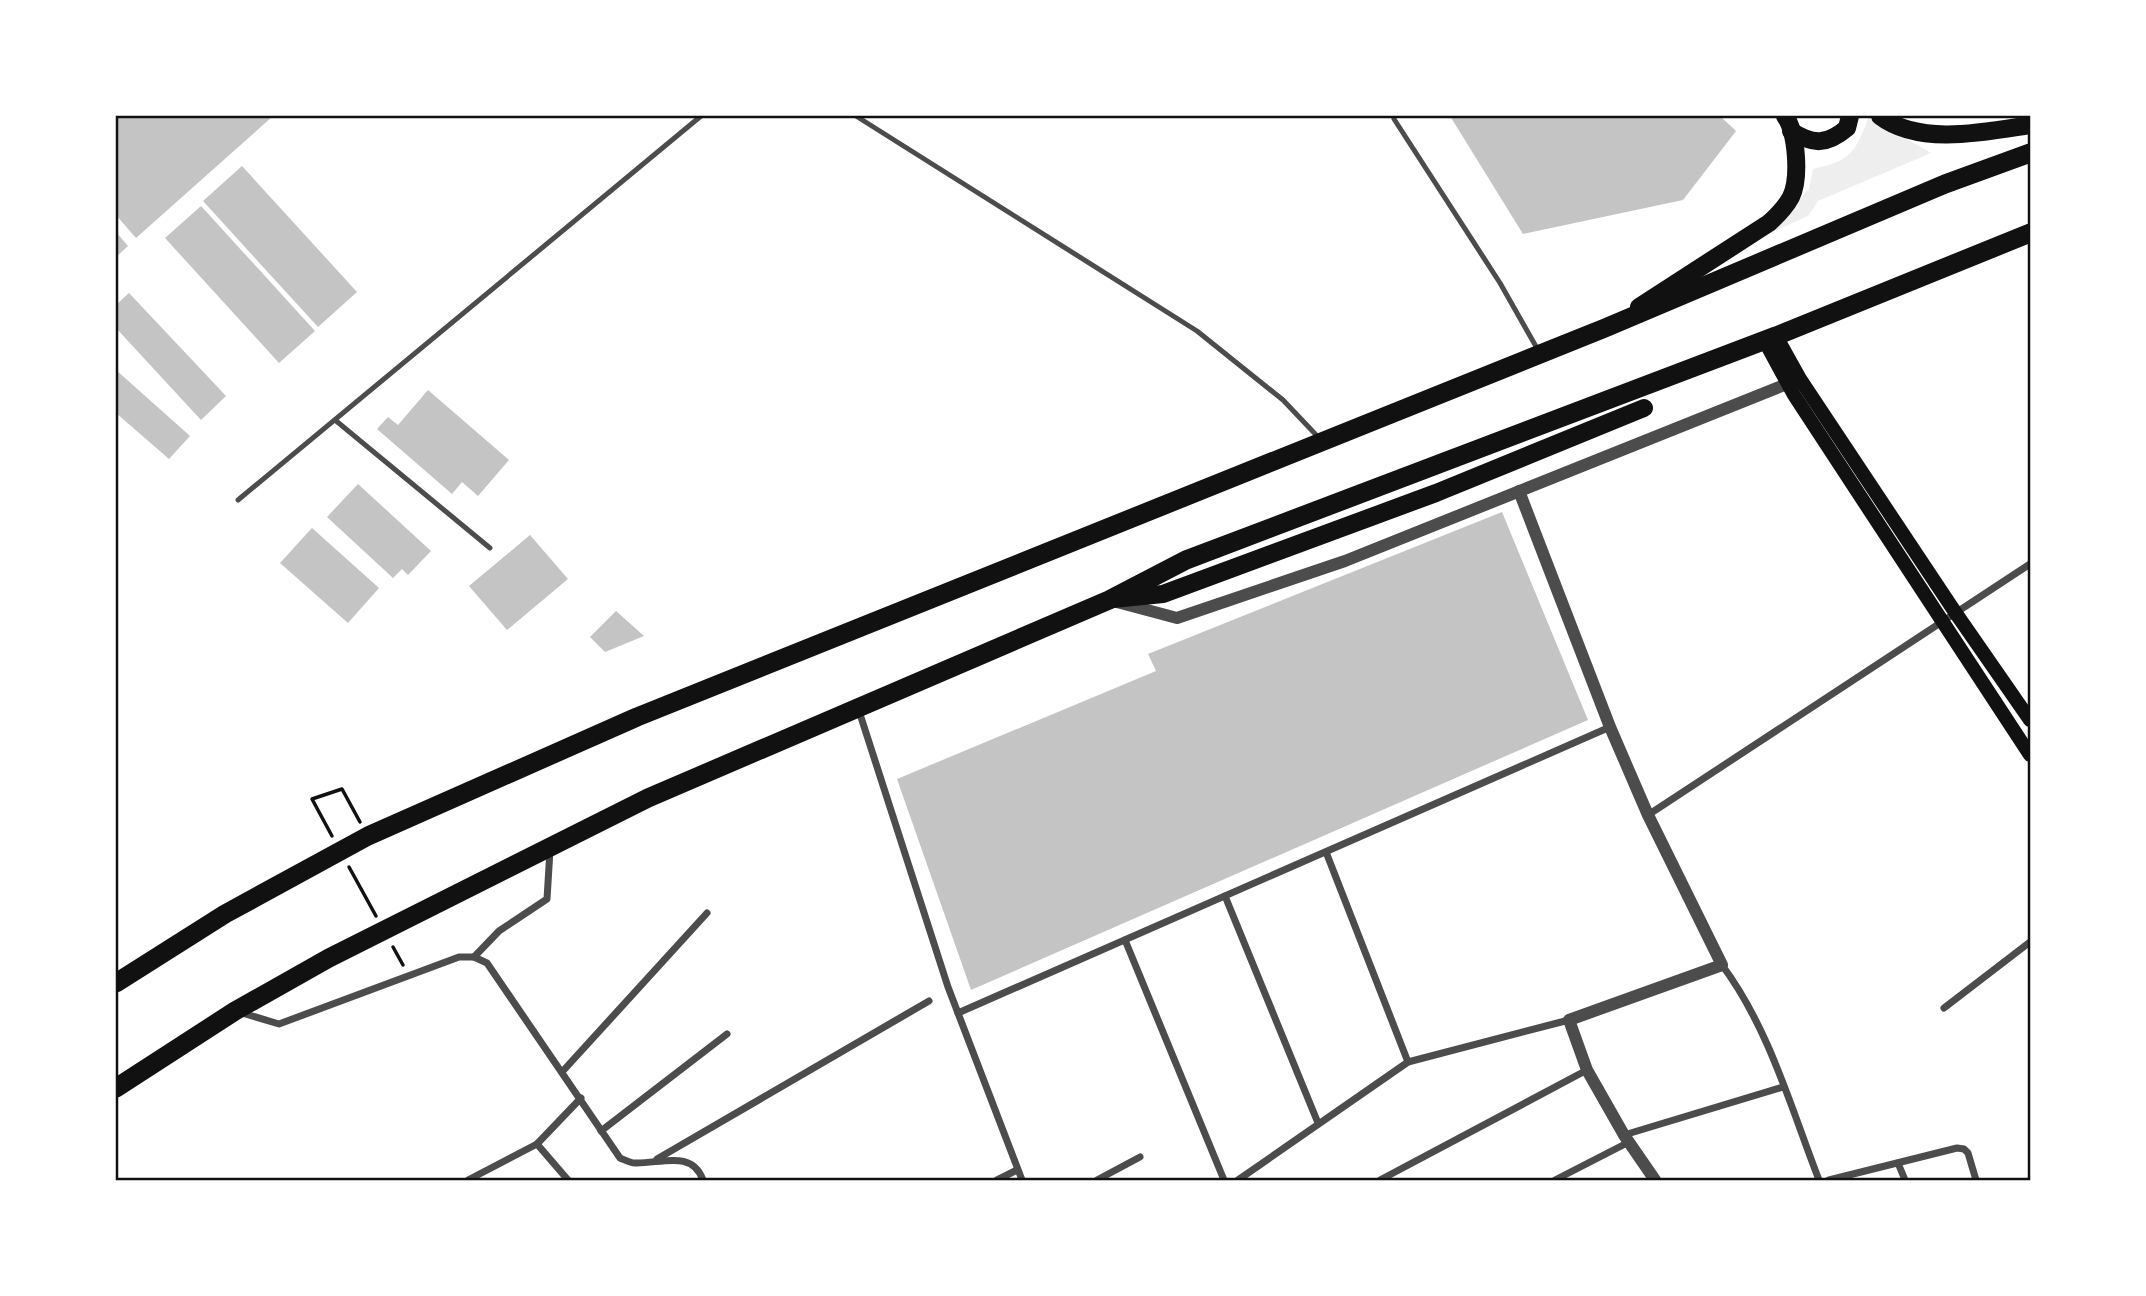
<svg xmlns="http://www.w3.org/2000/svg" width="2146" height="1296" viewBox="0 0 2146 1296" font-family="'Playfair Display',serif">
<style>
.green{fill:#eee}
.building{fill:#c4c4c4}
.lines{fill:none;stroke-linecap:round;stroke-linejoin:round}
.path{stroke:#111;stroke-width:3.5}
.service{stroke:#4c4c4c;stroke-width:5}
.minor{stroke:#4c4c4c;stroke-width:7}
.tertiary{stroke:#4c4c4c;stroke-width:12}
.secondary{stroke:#111;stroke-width:14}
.primary{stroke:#111;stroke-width:18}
.trunk{stroke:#111;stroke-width:19}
.neatline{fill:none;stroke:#111;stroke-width:2.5}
</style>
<rect width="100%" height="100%" fill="#fff"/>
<!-- green -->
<path class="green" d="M 1869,117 L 1931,153 L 1818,201 L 1808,216 L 1768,234 L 1809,189 L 1813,169 C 1853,160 1854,153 1869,117 Z"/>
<!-- building -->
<g class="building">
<path d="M 116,116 L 273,116 L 136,238 L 116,215 Z"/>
<path d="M 1450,116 L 1720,116 L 1736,131 L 1683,200 L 1523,234 Z"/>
<path d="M 242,166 L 357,292 L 318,327 L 203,201 Z"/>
<path d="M 201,206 L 315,331 L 279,363 L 165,238 Z"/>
<path d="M 116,232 L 128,246 L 116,257 Z"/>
<path d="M 129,293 L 226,396 L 201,420 L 116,328 L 116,305 Z"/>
<path d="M 116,370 L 190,436 L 169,459 L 116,413 Z"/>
<path d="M 428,390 L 509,460 L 478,496 L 462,482 L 452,494 L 377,429 L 388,417 L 398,425 Z"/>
<path d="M 358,484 L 431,551 L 408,575 L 402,569 L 393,578 L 327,517 Z"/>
<path d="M 1502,512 L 1588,720 L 971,990 L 897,779 L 1156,671 L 1148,654 Z"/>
<path d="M 312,528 L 379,588 L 348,623 L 280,563 Z"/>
<path d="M 530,535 L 568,579 L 507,630 L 469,586 Z"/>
<path d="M 616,611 L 644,636 L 605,652 L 590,637 Z"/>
</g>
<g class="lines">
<!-- path -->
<g class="path">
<path d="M 332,836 L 312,799 L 342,789 L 360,822"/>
<path d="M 349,867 L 376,916"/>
<path d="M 393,947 L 403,965"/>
</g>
<!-- service -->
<g class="service">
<path d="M 856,116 L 1197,331 L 1283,400 L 1320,439"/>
<path d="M 1394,119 L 1500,283 L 1538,350"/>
<path d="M 335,420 L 490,548"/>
<path d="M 238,500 L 701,116"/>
</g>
<!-- minor -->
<g class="minor">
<path d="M 859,711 L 948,987 L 1022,1180"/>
<path d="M 1648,815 L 2030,564"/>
<path d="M 1326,852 L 1408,1062"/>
<path d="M 1225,896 L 1318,1123"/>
<path d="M 1125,940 L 1224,1180"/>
<path d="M 474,957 L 499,931 L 547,899 L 550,850"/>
<path d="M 1722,965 C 1769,1028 1791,1108 1819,1180"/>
<path d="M 1944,1008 L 2030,942"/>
<path d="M 239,1012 L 279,1024 L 459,957 L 474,957 L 487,963 L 620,1158 C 625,1160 630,1163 635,1163 C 660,1164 692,1149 703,1180"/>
<path d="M 958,1013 L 1610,727"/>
<path d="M 562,1072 L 707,913"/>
<path d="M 601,1131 L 727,1034"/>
<path d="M 1624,1135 L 1783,1087"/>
<path d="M 537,1144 L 568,1180"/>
<path d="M 657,1159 L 929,1001"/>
<path d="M 1898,1163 L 1905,1180"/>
<path d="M 468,1180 L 537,1144 L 581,1098"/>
<path d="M 997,1180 L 1017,1170"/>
<path d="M 1097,1180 L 1140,1157"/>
<path d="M 1238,1180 L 1408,1062 L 1569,1020"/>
<path d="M 1380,1180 L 1587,1070"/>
<path d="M 1555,1180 L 1629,1142"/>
<path d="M 1829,1180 L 1957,1148 L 1964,1149 L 1968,1153 L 1976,1180"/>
</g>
<!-- tertiary -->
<g class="tertiary">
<path d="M 1519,491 L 1610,727 L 1648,815 L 1722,965 L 1569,1020 L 1587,1070 L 1624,1135 L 1655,1180"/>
<path d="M 1117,602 L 1177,618 L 1345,561 L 1797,380"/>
</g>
<!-- secondary -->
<g class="secondary">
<path d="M 1776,336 L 1800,379 L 1955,612 L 2030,720"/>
<path d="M 1764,340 L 1794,395 L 2030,755"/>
</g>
<!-- primary -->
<g class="primary">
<path d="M 1880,116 C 1919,146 1985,132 2030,125"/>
<path d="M 1791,131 C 1813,145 1827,145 1847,128 L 1850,116"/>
<path d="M 1639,307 L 1769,223 C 1778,215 1785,208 1791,197 C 1800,178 1797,133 1785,116"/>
<path d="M 1113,599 L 1163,594 L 1436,493 L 1644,408"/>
</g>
<!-- trunk -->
<g class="trunk">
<path d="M 116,983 L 225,914 L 368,836 L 637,717 L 1605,328 L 1945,184 L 2030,153"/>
<path d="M 116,1088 L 235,1011 L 329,958 L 648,798 L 1109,600 L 1186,560 L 1776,336 L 2030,233"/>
</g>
</g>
<!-- border -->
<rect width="2146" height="1296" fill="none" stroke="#ffffff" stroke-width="234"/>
<rect x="117" y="117" width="1912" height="1062" class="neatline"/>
</svg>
